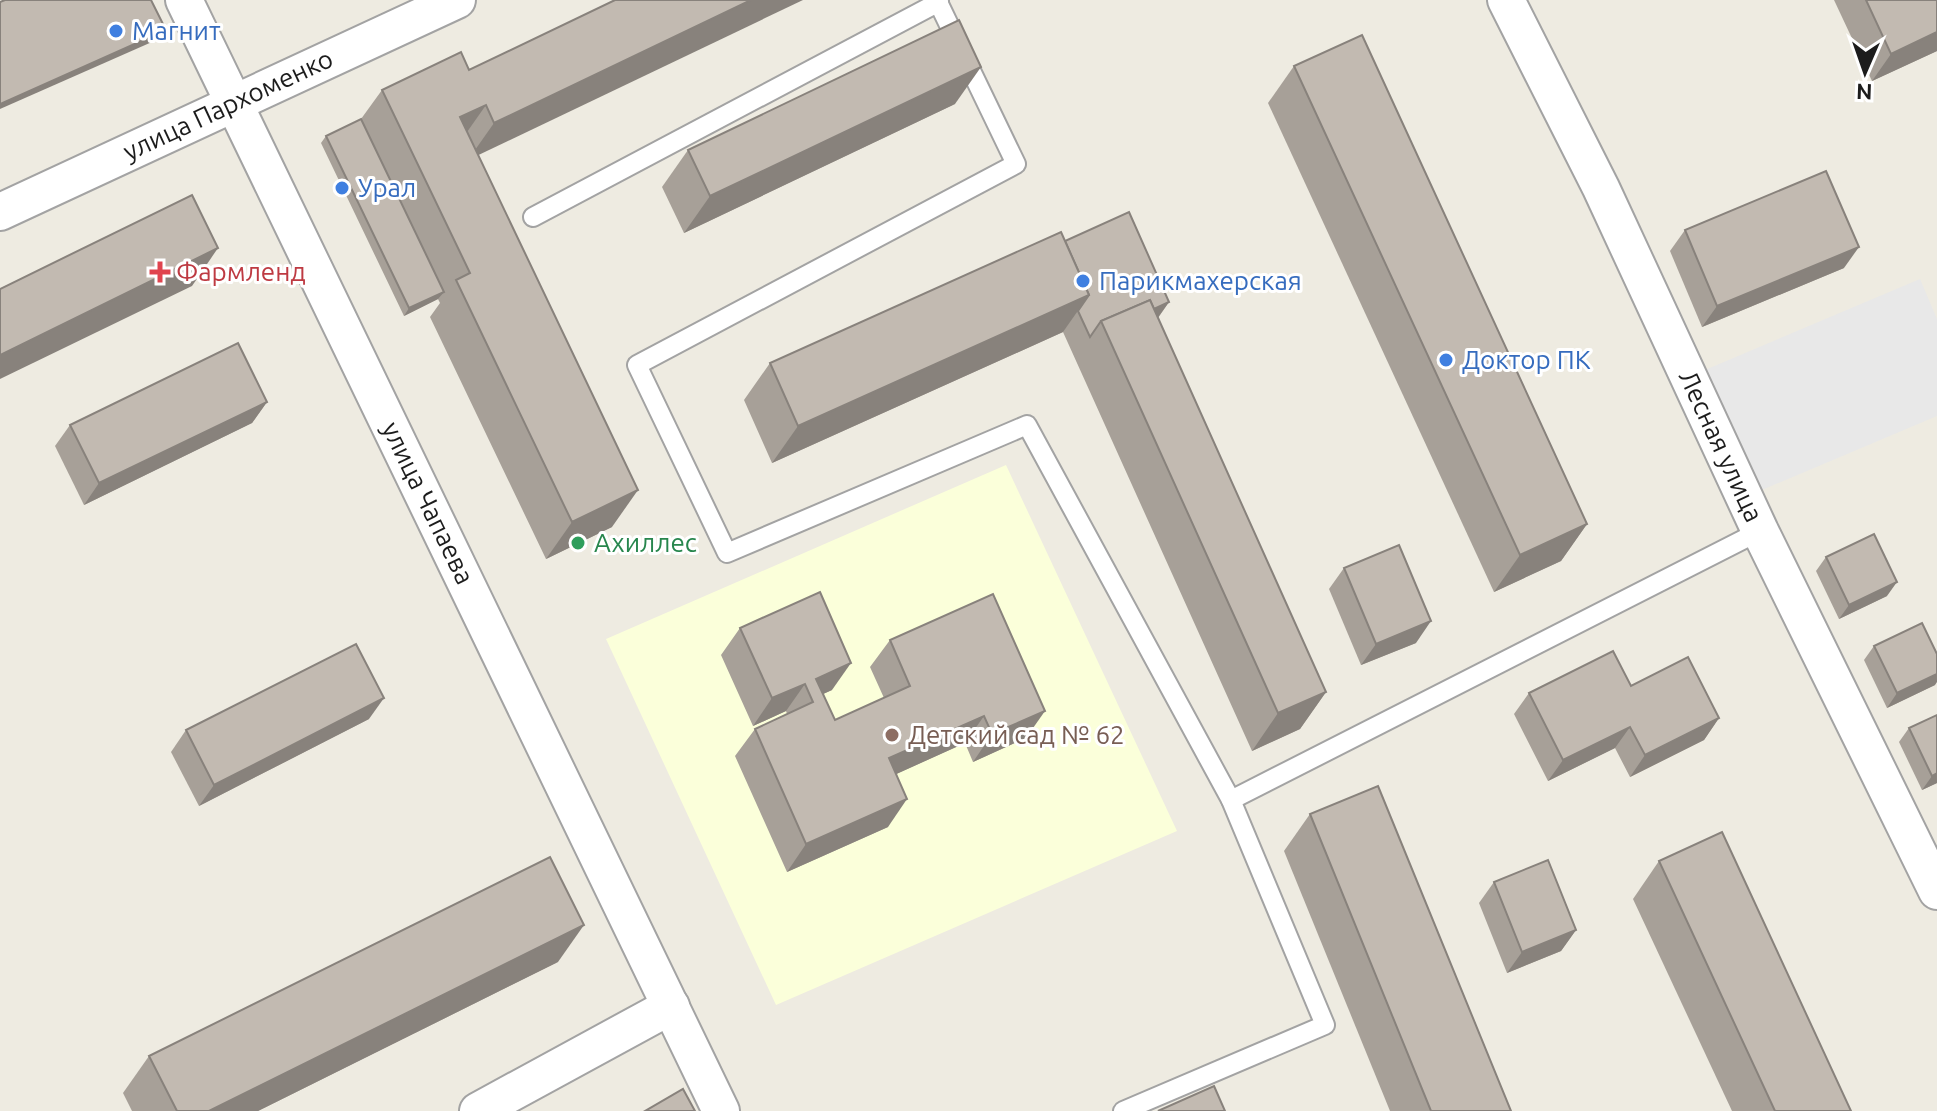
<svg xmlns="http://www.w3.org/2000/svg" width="1937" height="1111" viewBox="0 0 1937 1111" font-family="Ubuntu,sans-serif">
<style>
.education{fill:#fbffda}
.parking{fill:#e8e8e8}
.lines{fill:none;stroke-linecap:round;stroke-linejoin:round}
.lane-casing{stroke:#a3a3a3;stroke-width:22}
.street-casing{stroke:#a3a3a3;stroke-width:40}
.lane{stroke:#fff;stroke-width:18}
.street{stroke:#fff;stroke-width:36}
.wall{fill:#a7a098}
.shaded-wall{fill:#88827c}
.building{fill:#c2bab1;stroke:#88827c;stroke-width:2}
.shop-dot{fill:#3f7fe0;stroke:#fff;stroke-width:3}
.health-dot{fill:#e0444e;stroke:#fff;stroke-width:3}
.leisure-dot{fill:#2e9e5b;stroke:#fff;stroke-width:3}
.education-dot{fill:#8d6e63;stroke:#fff;stroke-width:3}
.labels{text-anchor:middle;stroke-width:6;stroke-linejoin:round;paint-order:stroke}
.shop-label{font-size:26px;fill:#366cbe;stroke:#fff;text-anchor:start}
.street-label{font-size:26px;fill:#1c1c1c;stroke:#fff}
.health-label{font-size:26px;fill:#be3a42;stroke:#fff;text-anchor:start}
.leisure-label{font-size:26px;fill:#27864d;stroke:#fff;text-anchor:start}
.education-label{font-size:26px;fill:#785e54;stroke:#fff;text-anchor:start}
</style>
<rect width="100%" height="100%" fill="#eeebe1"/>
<!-- education -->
<path class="education" d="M 1006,465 L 1177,831 L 776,1005 L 606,639 Z"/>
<!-- parking -->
<path class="parking" d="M 1920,279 L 1937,319 L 1937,416 L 1757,492 L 1705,370 Z"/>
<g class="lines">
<!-- lane casing -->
<g class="lane-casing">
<g id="lane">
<path d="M 937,0 L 1016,164 L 637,365 L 727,553 L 1027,425 L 1231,800 L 1325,1025 L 1123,1111"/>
<path d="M 533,217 L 939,2"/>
<path d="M 1231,800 L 1760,531"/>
</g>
</g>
<!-- street casing -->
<g class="street-casing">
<g id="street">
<path d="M 184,0 L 721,1111"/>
<path d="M 1506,0 L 1601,188 L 1760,531 L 1937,891"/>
<path d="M 0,212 L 457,0"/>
<path d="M 478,1111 L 671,1006"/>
</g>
</g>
<!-- lane -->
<use href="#lane" class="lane"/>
<!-- street -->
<use href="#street" class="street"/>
</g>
<!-- wall -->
<g class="wall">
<path d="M 615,0 L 478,155 L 612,527 L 546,559 L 430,317 L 440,303 L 438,299 L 404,316 L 321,143 L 326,136 L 361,119 L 382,90 L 469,70 Z"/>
<path d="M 1834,0 L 1937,0 L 1937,51 L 1872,81 Z"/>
<path d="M 1294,66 L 1587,524 L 1561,561 L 1494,592 L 1268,103 Z"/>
<path d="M 955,104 L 684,233 L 662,187 L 688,150 Z"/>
<path d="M 1685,230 L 1844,268 L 1702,327 L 1670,251 Z"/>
<path d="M 1065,241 L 1169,302 L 1158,318 L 1326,692 L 1300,729 L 1252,751 L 1063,332 L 772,463 L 744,400 L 770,363 Z"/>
<path d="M 267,402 L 252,423 L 84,505 L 55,446 L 70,425 Z"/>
<path d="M 1826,557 L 1887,596 L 1839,619 L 1816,571 Z"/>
<path d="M 1344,568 L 1416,643 L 1361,665 L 1329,589 Z"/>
<path d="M 740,628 L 832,690 L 823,694 L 835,720 L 884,698 L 870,667 L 890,640 L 1026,738 L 973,762 L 965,743 L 896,774 L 888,827 L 787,872 L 735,756 L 755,729 L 787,714 L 786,711 L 753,726 L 721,655 Z"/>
<path d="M 1874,646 L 1935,685 L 1887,708 L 1864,660 Z"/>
<path d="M 1631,686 L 1719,718 L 1704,740 L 1630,777 L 1615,748 L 1548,781 L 1514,714 L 1529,693 Z"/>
<path d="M 1937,715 L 1937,783 L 1922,790 L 1899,742 L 1909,728 Z"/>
<path d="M 369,719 L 199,806 L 171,752 L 186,730 Z"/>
<path d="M 1310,814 L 1511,1111 L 1390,1111 L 1284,851 Z"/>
<path d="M 1659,861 L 1851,1111 L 1732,1111 L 1633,899 Z"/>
<path d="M 1494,882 L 1576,930 L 1561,951 L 1507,973 L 1479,903 Z"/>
<path d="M 558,962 L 258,1111 L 132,1111 L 123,1093 L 149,1056 Z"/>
</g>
<!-- shaded-wall -->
<g class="shaded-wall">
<path d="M 751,0 L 803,0 L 468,160 L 494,123 Z"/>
<path d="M 166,30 L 161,38 L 0,109 L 0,104 Z"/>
<path d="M 1937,32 L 1937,51 L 1872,81 L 1891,54 Z"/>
<path d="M 981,67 L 955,104 L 684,233 L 710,196 Z"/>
<path d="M 486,105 L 460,142 L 460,117 Z"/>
<path d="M 1859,247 L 1844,268 L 1702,327 L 1717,306 Z"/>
<path d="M 218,248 L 192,286 L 0,379 L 0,355 Z"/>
<path d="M 444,292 L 438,299 L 404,316 L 409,308 Z"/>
<path d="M 1089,295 L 1063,332 L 772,463 L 798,426 Z"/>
<path d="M 1169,302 L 1154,323 L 1105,331 Z"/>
<path d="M 267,402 L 252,423 L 84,505 L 99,483 Z"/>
<path d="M 638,490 L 612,527 L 546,559 L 572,522 Z"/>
<path d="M 1587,524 L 1561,561 L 1494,592 L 1520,555 Z"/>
<path d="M 1897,582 L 1887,596 L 1839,619 L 1849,605 Z"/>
<path d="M 1431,621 L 1416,643 L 1361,665 L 1376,644 Z"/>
<path d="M 851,663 L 832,690 L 812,699 L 816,679 Z"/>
<path d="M 1937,674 L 1937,682 L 1935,685 L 1887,708 L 1897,693 Z"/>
<path d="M 805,684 L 786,711 L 753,726 L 772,698 Z"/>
<path d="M 1326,692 L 1300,729 L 1252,751 L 1278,713 Z"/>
<path d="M 384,698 L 369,719 L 199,806 L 214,785 Z"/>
<path d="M 1045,711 L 1026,738 L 973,762 L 992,734 Z"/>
<path d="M 984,716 L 965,743 L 870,786 L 889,758 Z"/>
<path d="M 1719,718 L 1704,740 L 1630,777 L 1645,755 Z"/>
<path d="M 1630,727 L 1615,748 L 1548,781 L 1563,760 Z"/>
<path d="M 1937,773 L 1937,783 L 1922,790 L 1932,776 Z"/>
<path d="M 907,799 L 888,827 L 787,872 L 806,844 Z"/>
<path d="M 584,925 L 558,962 L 258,1111 L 209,1111 Z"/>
<path d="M 1576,930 L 1561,951 L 1507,973 L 1522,952 Z"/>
</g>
<!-- building -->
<g class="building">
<path d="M 5,0 L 151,0 L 166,30 L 0,104 L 0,2 Z"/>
<path d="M 615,0 L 751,0 L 494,123 L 486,105 L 460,117 L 638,490 L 572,522 L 456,280 L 470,273 L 382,90 L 461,52 L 469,70 Z"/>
<path d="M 1866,0 L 1937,0 L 1937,32 L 1891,54 Z"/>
<path d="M 959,20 L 981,67 L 710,196 L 688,150 Z"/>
<path d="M 1362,35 L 1587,524 L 1520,555 L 1294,66 Z"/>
<path d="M 361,119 L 444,292 L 409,308 L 326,136 Z"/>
<path d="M 1826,171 L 1859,247 L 1717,306 L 1685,230 Z"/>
<path d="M 192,195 L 218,248 L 0,355 L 0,289 Z"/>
<path d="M 1129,212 L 1169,302 L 1154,309 L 1150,300 L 1101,321 L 1090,337 L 1078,311 L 1089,295 L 1065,241 Z"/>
<path d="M 1061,232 L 1089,295 L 798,426 L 770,363 Z"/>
<path d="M 1150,300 L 1326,692 L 1278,713 L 1101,321 Z"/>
<path d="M 238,343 L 267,402 L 99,483 L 70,425 Z"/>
<path d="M 1874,534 L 1897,582 L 1849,605 L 1826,557 Z"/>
<path d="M 1399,545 L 1431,621 L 1376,644 L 1344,568 Z"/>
<path d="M 820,592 L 851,663 L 816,679 L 835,720 L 910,686 L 890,640 L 993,594 L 1045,711 L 992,734 L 984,716 L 889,758 L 907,799 L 806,844 L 755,729 L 813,702 L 805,684 L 772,698 L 740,628 Z"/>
<path d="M 1922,623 L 1937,654 L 1937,674 L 1897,693 L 1874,646 Z"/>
<path d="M 356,644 L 384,698 L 214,785 L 186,730 Z"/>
<path d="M 1613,651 L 1631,686 L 1688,657 L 1719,718 L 1645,755 L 1630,727 L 1563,760 L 1529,693 Z"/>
<path d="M 1937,715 L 1937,773 L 1932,776 L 1909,728 Z"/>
<path d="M 1378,786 L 1511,1111 L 1431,1111 L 1310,814 Z"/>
<path d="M 1722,832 L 1851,1111 L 1775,1111 L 1659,861 Z"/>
<path d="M 550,857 L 584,925 L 209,1111 L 177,1111 L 149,1056 Z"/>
<path d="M 1548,860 L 1576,930 L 1522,952 L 1494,882 Z"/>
<path d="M 1214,1086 L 1225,1111 L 1158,1111 Z"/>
<path d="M 683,1089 L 695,1111 L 645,1111 Z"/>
</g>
<!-- markers -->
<g class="shop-dot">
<circle cx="116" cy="31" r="8"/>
<circle cx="342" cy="188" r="8"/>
<circle cx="1083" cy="281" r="8"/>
<circle cx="1446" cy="360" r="8"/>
</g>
<path class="health-dot" d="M156 260h8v8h8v8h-8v8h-8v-8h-8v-8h8z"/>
<circle class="leisure-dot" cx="578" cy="543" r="8"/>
<circle class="education-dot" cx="892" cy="735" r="8"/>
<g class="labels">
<!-- shop labels -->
<g class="shop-label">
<text x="132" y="40">Магнит</text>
<text x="358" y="197">Урал</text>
<text x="1099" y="290">Парикмахерская</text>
<text x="1462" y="369">Доктор ПК</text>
</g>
<!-- street labels -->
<g class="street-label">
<text transform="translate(228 105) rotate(-25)" y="9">улица Пархоменко</text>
<text transform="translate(1721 446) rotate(65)" y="9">Лесная улица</text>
<text transform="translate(428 503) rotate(64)" y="9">улица Чапаева</text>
</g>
<!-- health labels -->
<g class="health-label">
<text x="176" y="281">Фармленд</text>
</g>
<!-- leisure labels -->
<g class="leisure-label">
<text x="594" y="552">Ахиллес</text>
</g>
<!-- education labels -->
<g class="education-label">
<text x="908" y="744">Детский сад № 62</text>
</g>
</g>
<!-- north arrow -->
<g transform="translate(1865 72) rotate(182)" stroke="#ffffff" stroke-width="6" paint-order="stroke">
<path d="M0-6L14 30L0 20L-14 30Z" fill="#1c1c1c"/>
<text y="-12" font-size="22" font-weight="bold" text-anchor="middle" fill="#1c1c1c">N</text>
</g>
</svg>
